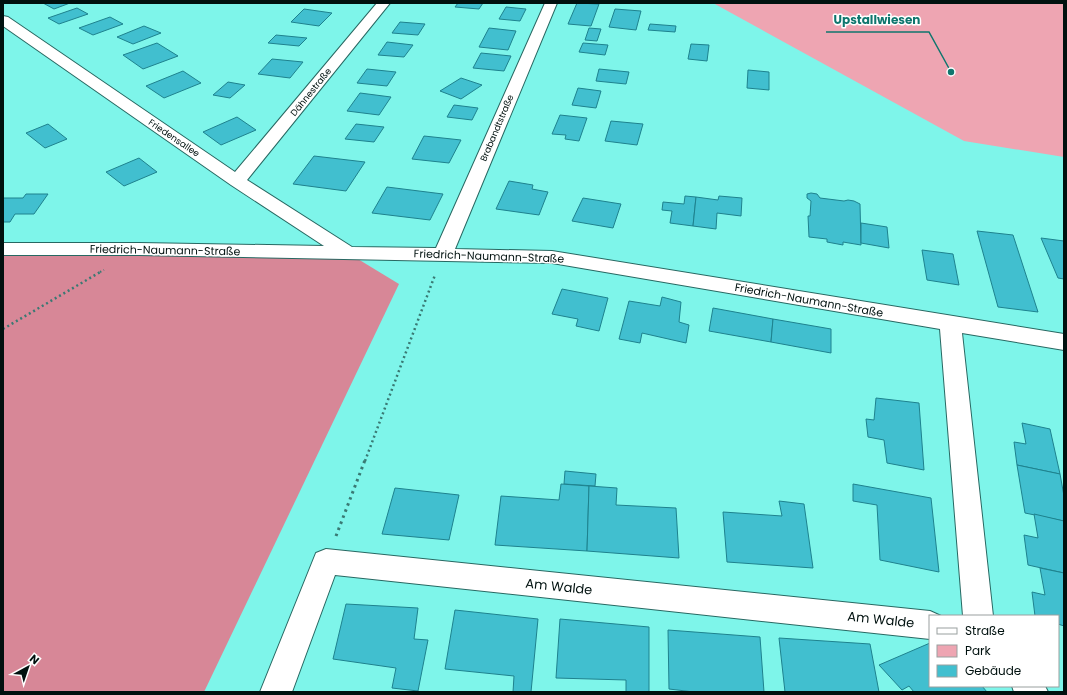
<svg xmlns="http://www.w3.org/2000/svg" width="1067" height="695" viewBox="0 0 1067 695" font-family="Poppins,sans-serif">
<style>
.green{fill:#eea5b2}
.forest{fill:#d78797}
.building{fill:#41bfcf;stroke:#1e828e}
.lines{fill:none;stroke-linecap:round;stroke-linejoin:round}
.minor-casing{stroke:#286862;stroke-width:2}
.path-far2{stroke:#397973;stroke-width:2;stroke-dasharray:1.5 2.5;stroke-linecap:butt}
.path-far1{stroke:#397973;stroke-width:2.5;stroke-dasharray:2 3;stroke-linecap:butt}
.path{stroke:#397973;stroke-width:3;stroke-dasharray:2.5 4;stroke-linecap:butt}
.minor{fill:#fff;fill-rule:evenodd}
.labels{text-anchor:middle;stroke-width:3;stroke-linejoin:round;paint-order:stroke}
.far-street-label{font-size:9px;fill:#00110f;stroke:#fff}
.street-label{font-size:11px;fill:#00110f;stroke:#fff}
.near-street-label{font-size:13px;fill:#00110f;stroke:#fff}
.leader{fill:none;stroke:#0f766e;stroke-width:1.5}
.callout-dot{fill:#0f766e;stroke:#fff;stroke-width:1.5}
.callout-label{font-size:12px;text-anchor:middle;font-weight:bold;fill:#0f766e;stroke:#fff;stroke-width:3;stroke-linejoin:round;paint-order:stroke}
</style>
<rect width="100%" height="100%" fill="#7ef5ea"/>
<!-- green -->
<path class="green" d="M 713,3 L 1064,3 L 1064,157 L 964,141 Z"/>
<!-- forest -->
<path class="forest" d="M 3,249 L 348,253 L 399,284 L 204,692 L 3,692 Z"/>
<!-- building -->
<g class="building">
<path d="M 43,3 L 70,3 L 54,9 Z"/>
<path d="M 458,3 L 483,3 L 479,9 L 455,7 Z"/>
<path d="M 577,3 L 599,4 L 591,26 L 568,24 Z"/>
<path d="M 506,7 L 526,9 L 520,21 L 499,19 Z"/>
<path d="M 77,8 L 88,14 L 59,24 L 48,18 Z"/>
<path d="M 304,9 L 332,13 L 319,26 L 291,22 Z"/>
<path d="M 615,9 L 641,11 L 636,30 L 609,27 Z"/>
<path d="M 110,17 L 123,24 L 93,35 L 79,28 Z"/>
<path d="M 400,22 L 425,24 L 418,35 L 392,33 Z"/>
<path d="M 650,24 L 676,26 L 675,32 L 648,30 Z"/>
<path d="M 144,26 L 161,33 L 133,44 L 117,37 Z"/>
<path d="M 489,28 L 516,31 L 508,50 L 479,47 Z"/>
<path d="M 589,28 L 601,29 L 597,41 L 585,40 Z"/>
<path d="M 276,35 L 307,38 L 299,46 L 268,43 Z"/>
<path d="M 387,42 L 413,45 L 404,57 L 378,55 Z"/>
<path d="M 157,43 L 178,56 L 143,69 L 123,55 Z"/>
<path d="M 583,43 L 608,45 L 605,55 L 579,52 Z"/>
<path d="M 691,44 L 709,45 L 707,61 L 688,59 Z"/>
<path d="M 481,53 L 511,56 L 504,71 L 473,68 Z"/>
<path d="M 272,59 L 303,62 L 290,78 L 258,74 Z"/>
<path d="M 367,69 L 396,72 L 387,86 L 357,83 Z"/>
<path d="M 599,69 L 629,72 L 626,84 L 596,81 Z"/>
<path d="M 748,70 L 769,72 L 769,90 L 747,88 Z"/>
<path d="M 183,71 L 201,83 L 164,98 L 146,86 Z"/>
<path d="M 461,78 L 482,85 L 461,99 L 440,91 Z"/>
<path d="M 228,82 L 245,85 L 230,98 L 213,95 Z"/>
<path d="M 578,88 L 601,91 L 596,108 L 572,105 Z"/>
<path d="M 360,93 L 391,97 L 379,115 L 347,111 Z"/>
<path d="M 454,105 L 478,108 L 472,120 L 447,117 Z"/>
<path d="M 560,115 L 587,118 L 579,141 L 565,139 L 566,135 L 552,134 Z"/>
<path d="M 237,117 L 256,130 L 221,145 L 203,132 Z"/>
<path d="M 611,121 L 643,124 L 637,145 L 605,141 Z"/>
<path d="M 48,124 L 67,139 L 45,148 L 26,133 Z"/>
<path d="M 356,124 L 384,127 L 374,142 L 345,139 Z"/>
<path d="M 424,136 L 461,140 L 449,163 L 412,159 Z"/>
<path d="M 314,156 L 365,162 L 346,191 L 293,184 Z"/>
<path d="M 139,158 L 157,172 L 124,186 L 106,172 Z"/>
<path d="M 509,181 L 533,185 L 532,189 L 548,192 L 539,215 L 496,209 Z"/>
<path d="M 387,187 L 443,194 L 430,220 L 372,213 Z"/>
<path d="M 811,193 L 817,194 L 820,198 L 844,201 L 848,200 L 854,201 L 860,204 L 861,245 L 843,242 L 843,245 L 827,242 L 827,239 L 809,237 L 808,216 L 810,216 L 811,201 L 807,198 L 807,194 Z"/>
<path d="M 26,194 L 48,194 L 34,214 L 15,214 L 10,222 L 3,222 L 3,198 L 23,198 Z"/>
<path d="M 685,196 L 696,197 L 693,226 L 670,223 L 672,211 L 662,210 L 663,202 L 684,204 Z"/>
<path d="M 719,196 L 742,198 L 741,216 L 717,213 L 716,229 L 693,226 L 696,197 L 718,200 Z"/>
<path d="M 583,198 L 621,204 L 613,228 L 572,221 Z"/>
<path d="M 861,223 L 887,227 L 889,248 L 861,243 Z"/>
<path d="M 977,231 L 1013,235 L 1038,312 L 998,307 Z"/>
<path d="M 1041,238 L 1064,241 L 1064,279 L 1058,278 Z"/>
<path d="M 922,250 L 953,254 L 959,285 L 927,280 Z"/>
<path d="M 562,289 L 608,298 L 599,331 L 576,326 L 578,319 L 552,314 Z"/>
<path d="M 662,297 L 681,302 L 679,322 L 689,325 L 686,343 L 642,333 L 640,343 L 619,339 L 629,301 L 660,306 Z"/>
<path d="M 713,308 L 773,319 L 771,342 L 709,331 Z"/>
<path d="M 773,319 L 831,329 L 831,353 L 771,342 Z"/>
<path d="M 876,398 L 919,403 L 924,470 L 887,463 L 884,440 L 868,437 L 866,419 L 874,420 Z"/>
<path d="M 1022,423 L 1050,429 L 1060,474 L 1017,465 L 1014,442 L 1026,444 Z"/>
<path d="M 1017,465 L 1060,474 L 1064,496 L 1064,521 L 1025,513 Z"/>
<path d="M 565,471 L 596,474 L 595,486 L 564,484 Z"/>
<path d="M 561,484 L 589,486 L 587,551 L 495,545 L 501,496 L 559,500 Z"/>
<path d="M 853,484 L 931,498 L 939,572 L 880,560 L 877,505 L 853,501 Z"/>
<path d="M 589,486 L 617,488 L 616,505 L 676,508 L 679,558 L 587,551 Z"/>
<path d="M 395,488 L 459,495 L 449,540 L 382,534 Z"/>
<path d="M 779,501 L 804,504 L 813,568 L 727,562 L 723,512 L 782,516 Z"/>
<path d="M 1034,514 L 1064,521 L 1064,573 L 1028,565 L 1024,535 L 1038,538 Z"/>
<path d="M 1040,568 L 1064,573 L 1064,626 L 1058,624 L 1058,616 L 1035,616 L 1032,592 L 1045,595 Z"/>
<path d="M 346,604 L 418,608 L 414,639 L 428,640 L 418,691 L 392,688 L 396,668 L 333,659 Z"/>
<path d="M 455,610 L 538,619 L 531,692 L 513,692 L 514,676 L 445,669 Z"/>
<path d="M 560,619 L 649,627 L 649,692 L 626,692 L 626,680 L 556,678 Z"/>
<path d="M 668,630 L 760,637 L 764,692 L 694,692 L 669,689 Z"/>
<path d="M 779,638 L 870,644 L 879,692 L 785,692 Z"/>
<path d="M 930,643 L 930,686 L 982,686 L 987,692 L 914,692 L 909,686 L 902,690 L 879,665 Z"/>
</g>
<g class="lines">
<!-- minor casing -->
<g class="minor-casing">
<g id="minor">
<path d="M 377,3 L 390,3 L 247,180 L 352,247 L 436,248 L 545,3 L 557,3 L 455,249 L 552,251 L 1064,334 L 1064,350 L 962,333 L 993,616 L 963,616 L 940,329 L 552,263 L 139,255 L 3,255 L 3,243 L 139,243 L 324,246 L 231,185 L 3,26 L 3,16 L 8,17 L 235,172 Z"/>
<path d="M 326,549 L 930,611 L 941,616 L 930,616 L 930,639 L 335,575 L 292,692 L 260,692 L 316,553 Z"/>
<path d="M 1012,686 L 1045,686 L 1048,692 L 1014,692 Z"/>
</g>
</g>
<!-- path-far2 -->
<path class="path-far2" d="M 100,272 L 104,270"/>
<!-- path-far1 -->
<g class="path-far1">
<path d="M 3,329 L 102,271"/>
<path d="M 365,461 L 435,275"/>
</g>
<!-- path -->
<path class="path" d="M 336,536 L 365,460"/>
<!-- minor -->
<use href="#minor" class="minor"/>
</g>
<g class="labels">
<!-- far-street labels -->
<g class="far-street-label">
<text transform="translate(311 92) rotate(-51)" y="3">Dähnestraße</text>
<text transform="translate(497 128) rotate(-67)" y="3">Brabandtstraße</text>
<text transform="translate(174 138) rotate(34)" y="3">Friedensallee</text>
</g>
<!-- street labels -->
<g class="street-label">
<text transform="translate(165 250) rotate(1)" y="4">Friedrich-Naumann-Straße</text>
<text transform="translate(489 256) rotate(2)" y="4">Friedrich-Naumann-Straße</text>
<text transform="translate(809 300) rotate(10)" y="4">Friedrich-Naumann-Straße</text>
</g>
<!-- near-street labels -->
<g class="near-street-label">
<text transform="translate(559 586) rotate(6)" y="5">Am Walde</text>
<text transform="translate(881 619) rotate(6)" y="5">Am Walde</text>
</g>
</g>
<!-- callouts -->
<path class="leader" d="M951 72L929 32H826"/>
<circle class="callout-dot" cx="951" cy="72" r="4"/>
<g class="callout-label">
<text x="877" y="24">Upstallwiesen</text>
</g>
<!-- border -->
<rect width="1067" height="695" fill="none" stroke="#00110f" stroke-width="8"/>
<!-- legend -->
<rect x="929" y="615" width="130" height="72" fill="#ffffff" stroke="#99a09f"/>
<rect x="937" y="628" width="20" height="6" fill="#ffffff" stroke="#99a09f"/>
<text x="965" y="635" font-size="12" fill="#00110f">Straße</text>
<rect x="937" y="645" width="20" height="12" fill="#eea5b2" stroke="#99a09f"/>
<text x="965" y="655" font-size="12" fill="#00110f">Park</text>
<rect x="937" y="665" width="20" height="12" fill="#41bfcf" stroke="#99a09f"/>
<text x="965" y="675" font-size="12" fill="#00110f">Gebäude</text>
<!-- north arrow -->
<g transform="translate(28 667) rotate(40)" stroke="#ffffff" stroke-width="3" paint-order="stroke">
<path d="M0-3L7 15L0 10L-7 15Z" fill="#00110f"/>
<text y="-6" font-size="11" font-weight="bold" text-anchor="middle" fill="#00110f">N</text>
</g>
</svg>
